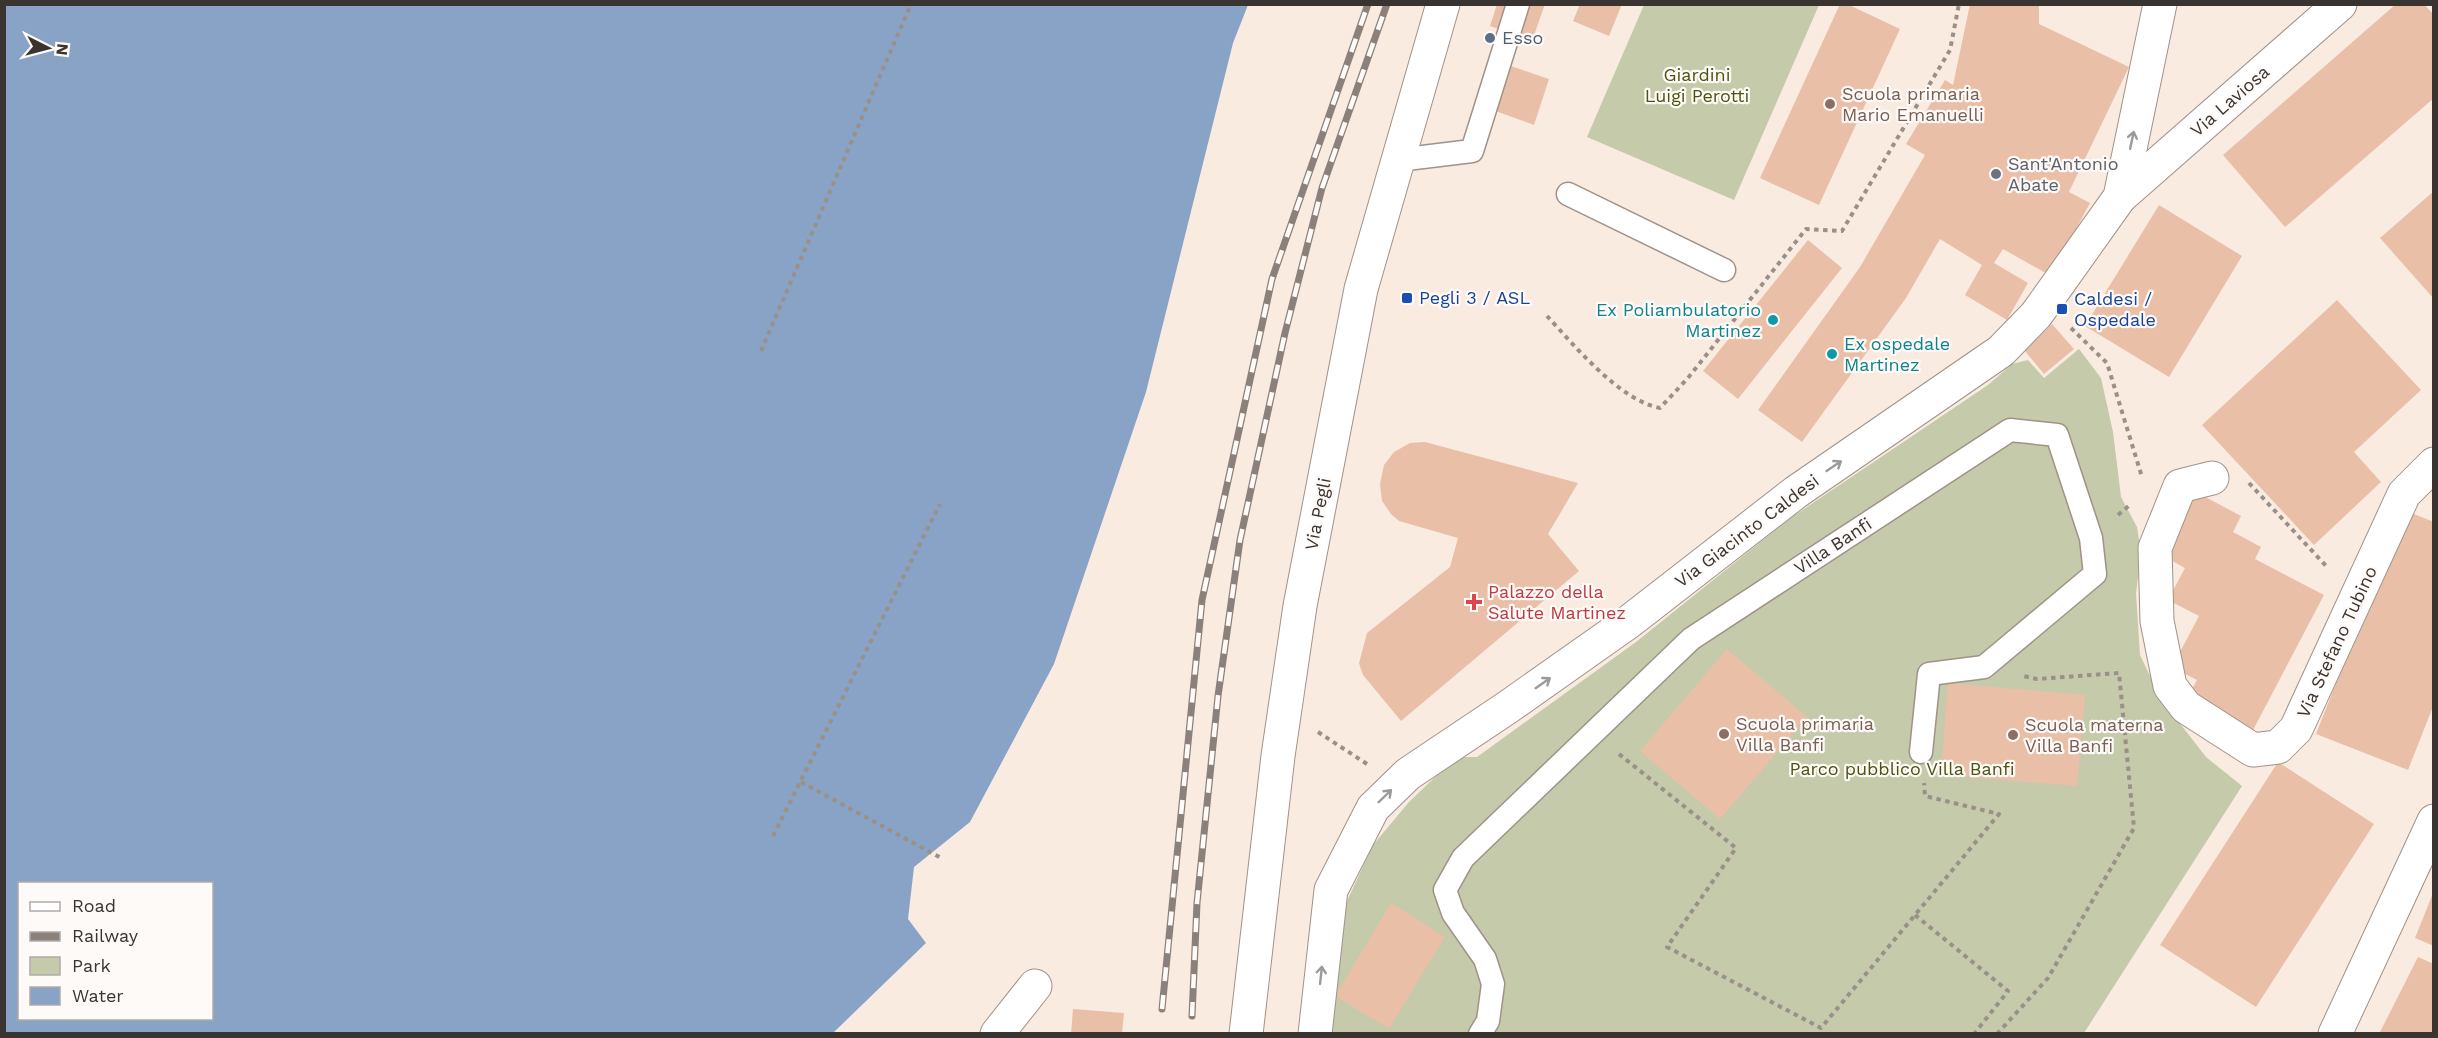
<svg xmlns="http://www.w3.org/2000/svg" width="2438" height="1038" viewBox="0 0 2438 1038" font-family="'Work Sans',sans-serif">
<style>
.green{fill:#c4caaa}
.water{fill:#88a3c6;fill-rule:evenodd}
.building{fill:#eabfa7}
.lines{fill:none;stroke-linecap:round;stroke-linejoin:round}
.lane-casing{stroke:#a09288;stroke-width:25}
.street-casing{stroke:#a09288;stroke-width:35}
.primary-casing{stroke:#a09288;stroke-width:35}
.path{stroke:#9b9089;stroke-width:4;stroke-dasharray:4.5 4.5;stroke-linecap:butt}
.lane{stroke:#fff;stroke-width:22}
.street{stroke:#fff;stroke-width:33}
.primary{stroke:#fff;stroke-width:33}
.rail-casing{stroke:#8b817a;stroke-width:7}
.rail{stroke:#fefaf8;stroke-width:4.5;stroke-dasharray:14;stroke-linecap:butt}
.oneway{stroke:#9c9a98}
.service-dot{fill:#5c6f8a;stroke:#fefaf8;stroke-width:2}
.education-dot{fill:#8d6e63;stroke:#fefaf8;stroke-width:2}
.worship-dot{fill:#6b7280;stroke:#fefaf8;stroke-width:2}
.transit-dot{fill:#1a4fb4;stroke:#fefaf8;stroke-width:2}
.culture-dot{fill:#0f9aa8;stroke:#fefaf8;stroke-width:2}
.health-dot{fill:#e0444e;stroke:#fefaf8;stroke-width:2}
.labels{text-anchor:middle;stroke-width:4.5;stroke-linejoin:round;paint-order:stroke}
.service-label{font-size:18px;fill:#4e5e75;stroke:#fefaf8;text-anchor:start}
.park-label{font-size:18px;fill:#4b530c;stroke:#fefaf8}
.education-label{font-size:18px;fill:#785e54;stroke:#fefaf8;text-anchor:start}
.street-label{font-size:18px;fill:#3a3430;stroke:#fefaf8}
.worship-label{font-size:18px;fill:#5b616d;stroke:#fefaf8;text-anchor:start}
.transit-label{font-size:18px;fill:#164399;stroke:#fefaf8;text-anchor:start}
.culture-label{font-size:18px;fill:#0d838f;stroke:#fefaf8;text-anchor:end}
.health-label{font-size:18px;fill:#be3a42;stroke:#fefaf8;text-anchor:start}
</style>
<rect width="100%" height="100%" fill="#faebe0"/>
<!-- green -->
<g class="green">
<path d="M 1644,5 L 1819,5 L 1734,200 L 1587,137 Z"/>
<path d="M 2079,349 L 2101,378 L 2113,432 L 2121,497 L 2137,527 L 2141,553 L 2136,593 L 2140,655 L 2161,699 L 2206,757 L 2242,786 L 2084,1033 L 1329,1034 L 1340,916 L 1373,845 L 1409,802 L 1456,757 L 1477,757 L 1636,642 L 1789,519 L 1988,385 L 2012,364 L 2028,360 L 2044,378 Z"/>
</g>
<!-- water -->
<path class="water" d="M 5,4 L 1248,5 L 1233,43 L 1146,392 L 1054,664 L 970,822 L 914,867 L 908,919 L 926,943 L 833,1033 L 5,1033 ZM 20,884 L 212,884 L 212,1018 L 20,1018 Z"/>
<!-- building -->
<g class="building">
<path d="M 1497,4 L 1545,4 L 1532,41 L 1490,26 Z"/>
<path d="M 1580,4 L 1622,4 L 1609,36 L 1573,21 Z"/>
<path d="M 1840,4 L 1847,4 L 1900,29 L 1819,205 L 1760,178 Z"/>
<path d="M 1970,4 L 2039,4 L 2039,24 L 2129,67 L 2069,192 L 2090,203 L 2051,276 L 2003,249 L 1994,263 L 2028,283 L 2007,320 L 1965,295 L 1982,265 L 1940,239 L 1906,298 L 1802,442 L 1758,410 L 1860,267 L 1925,155 L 1906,144 L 1945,80 L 1953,85 Z"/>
<path d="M 2396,4 L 2424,4 L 2434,15 L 2434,98 L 2285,227 L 2223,155 Z"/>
<path d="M 1505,64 L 1549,79 L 1534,125 L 1490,109 Z"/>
<path d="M 2434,191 L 2434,299 L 2380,238 Z"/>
<path d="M 2159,205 L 2242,256 L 2169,377 L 2085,326 Z"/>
<path d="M 1808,240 L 1842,268 L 1738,399 L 1703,371 Z"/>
<path d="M 2337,300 L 2421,390 L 2354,452 L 2381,482 L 2314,545 L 2202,425 Z"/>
<path d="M 2052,324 L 2074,349 L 2044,374 L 2025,351 Z"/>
<path d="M 1425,442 L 1578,483 L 1548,534 L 1579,571 L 1401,721 L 1363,675 L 1359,663 L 1367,633 L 1450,567 L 1458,538 L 1399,521 L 1391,514 L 1382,501 L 1380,484 L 1384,465 L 1394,452 L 1410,443 Z"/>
<path d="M 2196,492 L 2241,516 L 2233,532 L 2261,547 L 2255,559 L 2324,595 L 2252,732 L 2187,698 L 2197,680 L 2172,667 L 2199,616 L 2168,600 L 2185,568 L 2163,556 Z"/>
<path d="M 2404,510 L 2434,522 L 2434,704 L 2408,770 L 2316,734 Z"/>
<path d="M 1727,649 L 1807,717 L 1720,819 L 1640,751 Z"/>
<path d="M 1948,683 L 2085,695 L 2077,786 L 1941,775 Z"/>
<path d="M 2278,762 L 2374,824 L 2256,1007 L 2160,945 Z"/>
<path d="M 2433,893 L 2434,893 L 2434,946 L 2415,938 Z"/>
<path d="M 1391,903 L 1445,937 L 1389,1029 L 1335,996 Z"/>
<path d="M 2418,957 L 2434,964 L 2434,1034 L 2379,1034 Z"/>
<path d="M 1073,1009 L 1124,1013 L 1122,1034 L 1071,1034 Z"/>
</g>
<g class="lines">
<!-- lane casing -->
<g class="lane-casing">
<g id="lane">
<path d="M 1398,160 L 1472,151 L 1518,4"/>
<path d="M 1568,194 L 1724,270"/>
<path d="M 1480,1034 L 1488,1021 L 1493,984 L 1485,959 L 1453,913 L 1445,890 L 1463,858 L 1691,639 L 2010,430 L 2057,435 L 2091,538 L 2095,574 L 1984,667 L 1929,674 L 1921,752"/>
</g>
</g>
<!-- street casing -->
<g class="street-casing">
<g id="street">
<path d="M 2120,197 L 2340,4"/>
<path d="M 2212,478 L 2180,486 L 2155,548 L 2157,621 L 2170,686 L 2186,707 L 2253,750 L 2278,747 L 2296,729 L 2404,494 L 2434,464"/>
<path d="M 997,1034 L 1035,986"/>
<path d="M 1315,1034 L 1331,890 L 1373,808 L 1408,774 L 1508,707 L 1630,621 L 1796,492 L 2001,351 L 2036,315 L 2120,197 L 2160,4"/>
<path d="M 2335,1034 L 2434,821"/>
</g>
</g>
<!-- primary casing -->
<g class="primary-casing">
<path id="primary" d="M 1246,1034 L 1278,756 L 1300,606 L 1361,289 L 1443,4"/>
</g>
<!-- path -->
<g class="path">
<path d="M 1547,316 C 1575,346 1619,400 1660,408 L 1688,378 L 1806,229 L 1842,231 L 1950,50 L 1959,4"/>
<path d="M 2071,328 L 2107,363 L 2142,477"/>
<path d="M 761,351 L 911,4"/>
<path d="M 2249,483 L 2328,568"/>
<path d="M 2118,515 L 2131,504"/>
<path d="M 1318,732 L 1367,764"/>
<path d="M 1619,754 L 1736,848 L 1667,947 L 1821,1028 L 1999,814 L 1925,796 L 1924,783"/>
<path d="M 801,782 L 943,859"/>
<path d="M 773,836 L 940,504"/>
<path d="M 1915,915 L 2008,991 L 1974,1034"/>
<path d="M 1997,1034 L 2048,978 L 2134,828 L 2119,673 L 2037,679 L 2023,676"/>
</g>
<!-- lane -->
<use href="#lane" class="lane"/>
<!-- street -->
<use href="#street" class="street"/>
<!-- primary -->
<use href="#primary" class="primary"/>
<!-- rail casing -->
<g class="rail-casing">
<g id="rail">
<path d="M 1162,1009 L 1202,600 L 1272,279 L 1368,4"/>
<path d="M 1192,1016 L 1197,903 L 1218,696 L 1240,540 L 1285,333 L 1322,188 L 1387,4"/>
</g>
</g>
<!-- rail -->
<use href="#rail" class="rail"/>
</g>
<!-- one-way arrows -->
<defs><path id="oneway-shaft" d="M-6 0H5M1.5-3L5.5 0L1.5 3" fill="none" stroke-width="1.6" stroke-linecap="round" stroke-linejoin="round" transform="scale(1.5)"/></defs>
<g class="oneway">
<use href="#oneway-shaft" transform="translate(2132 140) rotate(-78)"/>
<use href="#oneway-shaft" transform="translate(1834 466) rotate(-34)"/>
<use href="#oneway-shaft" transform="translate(1543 683) rotate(-35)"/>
<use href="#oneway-shaft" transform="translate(1385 796) rotate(-44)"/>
<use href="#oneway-shaft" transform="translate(1321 975) rotate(-84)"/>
</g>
<!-- markers -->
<circle class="service-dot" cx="1490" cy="38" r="6"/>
<g class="education-dot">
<circle cx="1830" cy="104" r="6"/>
<circle cx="1724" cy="734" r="6"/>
<circle cx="2013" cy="735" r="6"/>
</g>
<circle class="worship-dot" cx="1996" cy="174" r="6"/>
<g class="transit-dot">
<rect x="1401" y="292" width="12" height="12" rx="3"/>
<rect x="2056" y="303" width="12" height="12" rx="3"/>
</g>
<g class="culture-dot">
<circle cx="1773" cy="320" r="6"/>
<circle cx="1832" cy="354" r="6"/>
</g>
<path class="health-dot" d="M1471 593h6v6h6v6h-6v6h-6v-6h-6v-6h6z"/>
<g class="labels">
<!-- service labels -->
<g class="service-label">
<text x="1502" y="44">Esso</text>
</g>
<!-- park labels -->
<g class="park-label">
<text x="1697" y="81">Giardini<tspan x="1697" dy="21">Luigi Perotti</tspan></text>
<text x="1902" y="775">Parco pubblico Villa Banfi</text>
</g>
<!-- education labels -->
<g class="education-label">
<text x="1842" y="100">Scuola primaria<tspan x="1842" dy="21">Mario Emanuelli</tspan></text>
<text x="1736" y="730">Scuola primaria<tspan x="1736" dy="21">Villa Banfi</tspan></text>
<text x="2025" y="731">Scuola materna<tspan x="2025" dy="21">Villa Banfi</tspan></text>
</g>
<!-- street labels -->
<g class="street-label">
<text transform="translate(2230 101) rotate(-41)" y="6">Via Laviosa</text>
<text transform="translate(1318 514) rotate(-79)" y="6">Via Pegli</text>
<text transform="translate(1747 531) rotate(-37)" y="6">Via Giacinto Caldesi</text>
<text transform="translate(1833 546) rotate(-33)" y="6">Villa Banfi</text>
<text transform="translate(2337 642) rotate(-65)" y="6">Via Stefano Tubino</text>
</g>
<!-- worship labels -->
<g class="worship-label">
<text x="2008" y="170">Sant'Antonio<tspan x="2008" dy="21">Abate</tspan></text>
</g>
<!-- transit labels -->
<g class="transit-label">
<text x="1419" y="304">Pegli 3 / ASL</text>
<text x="2074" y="305">Caldesi /<tspan x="2074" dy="21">Ospedale</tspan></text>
</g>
<!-- culture labels -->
<g class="culture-label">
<text x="1761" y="316">Ex Poliambulatorio<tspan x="1761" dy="21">Martinez</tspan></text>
<text x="1844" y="350" text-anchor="start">Ex ospedale<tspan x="1844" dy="21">Martinez</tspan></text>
</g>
<!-- health labels -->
<g class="health-label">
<text x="1488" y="598">Palazzo della<tspan x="1488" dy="21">Salute Martinez</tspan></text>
</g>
</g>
<!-- border -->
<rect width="2438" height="1038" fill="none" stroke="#3a3430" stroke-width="12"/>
<!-- legend -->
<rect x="18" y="882" width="195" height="138" fill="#fefaf8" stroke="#b0aba8" stroke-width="1.5"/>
<rect x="30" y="902" width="30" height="9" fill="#ffffff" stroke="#b0aba8" stroke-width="1.5"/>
<text x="72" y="912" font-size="18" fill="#3a3430">Road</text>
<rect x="30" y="932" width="30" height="9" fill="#8b817a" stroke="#b0aba8" stroke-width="1.5"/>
<text x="72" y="942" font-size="18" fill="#3a3430">Railway</text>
<rect x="30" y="957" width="30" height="18" fill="#c4caaa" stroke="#b0aba8" stroke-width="1.5"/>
<text x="72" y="972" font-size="18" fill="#3a3430">Park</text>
<rect x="30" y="987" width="30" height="18" fill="#88a3c6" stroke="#b0aba8" stroke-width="1.5"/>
<text x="72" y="1002" font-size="18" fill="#3a3430">Water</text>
<!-- north arrow -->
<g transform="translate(48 48) rotate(96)" stroke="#fefaf8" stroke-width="4.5" paint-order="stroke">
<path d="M0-4.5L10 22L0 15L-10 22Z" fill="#3a3430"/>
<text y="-9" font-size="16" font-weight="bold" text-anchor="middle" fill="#3a3430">N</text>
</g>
</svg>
